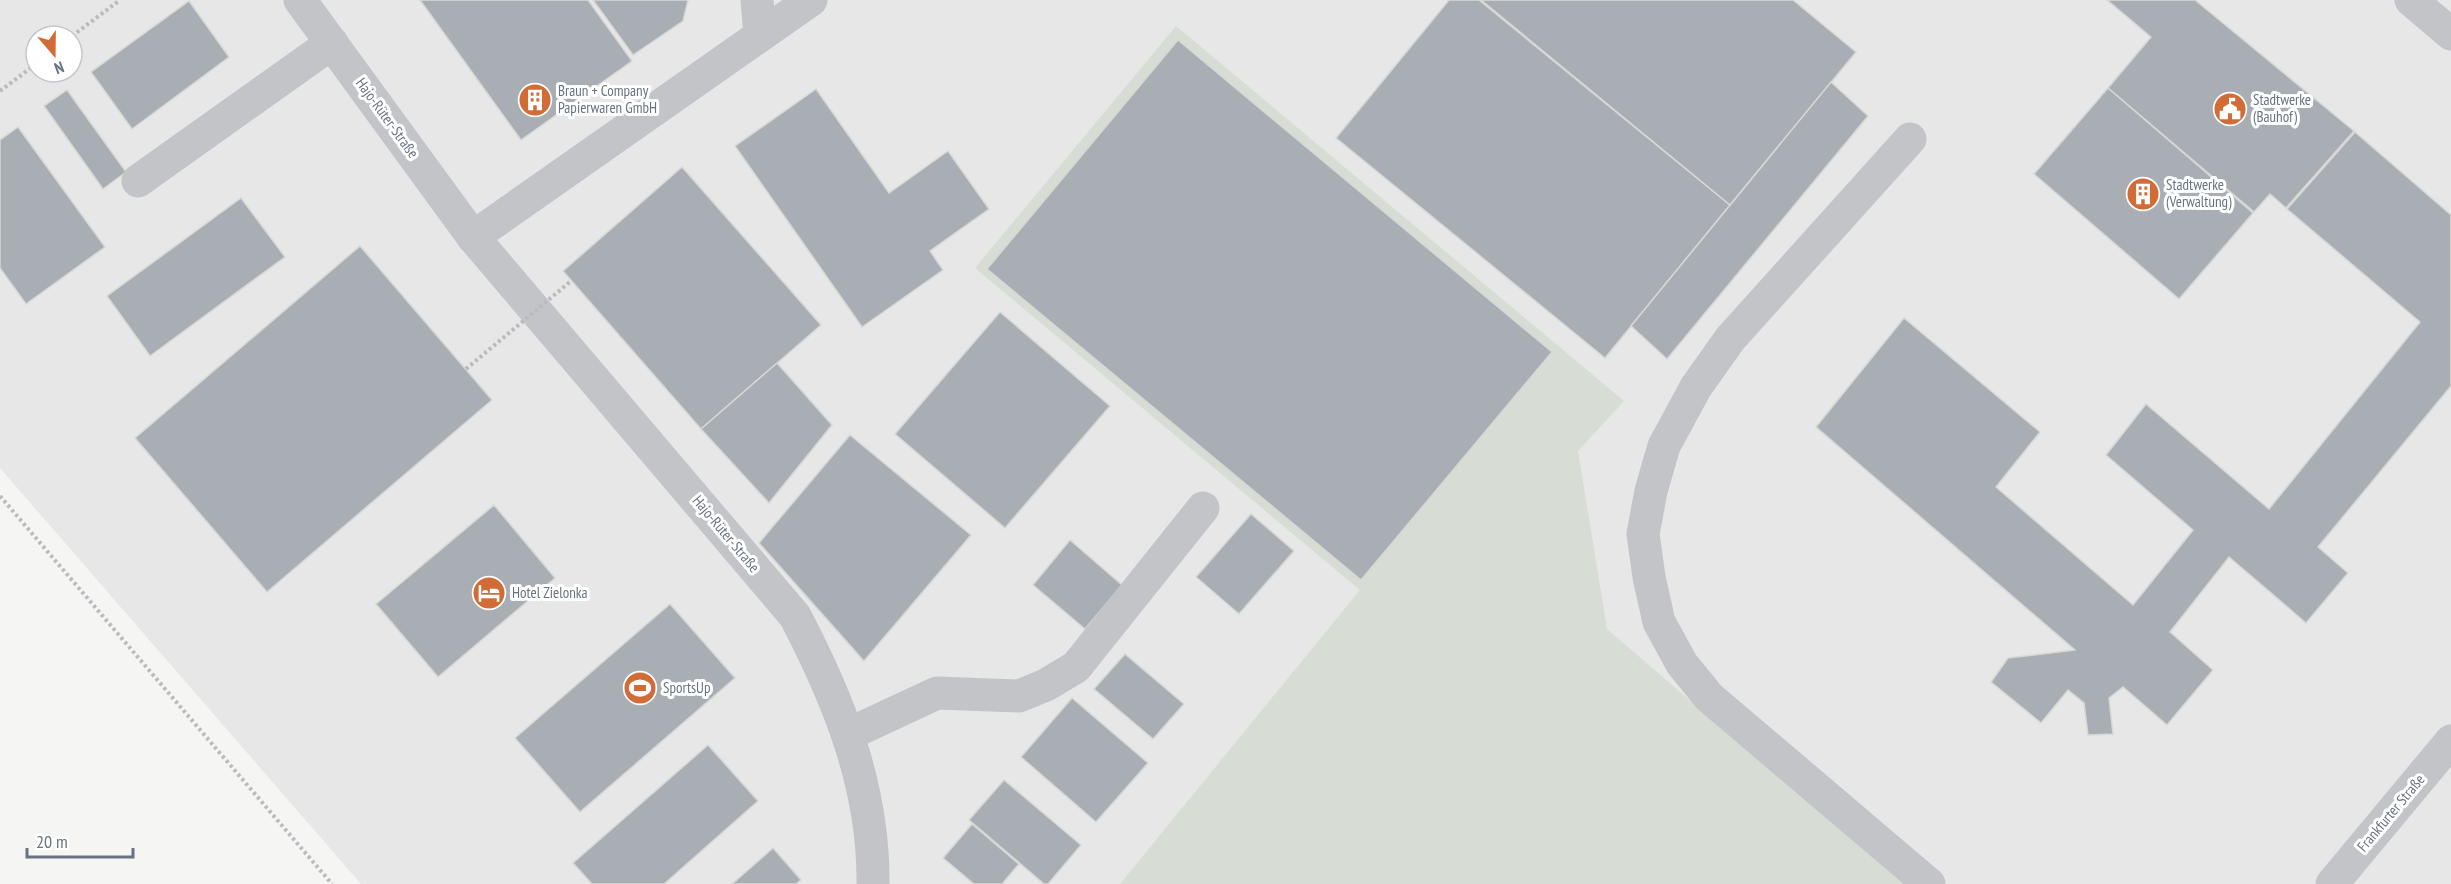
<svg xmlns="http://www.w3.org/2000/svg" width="2451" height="884" viewBox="0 0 2451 884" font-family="'PT Sans Narrow',sans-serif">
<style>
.built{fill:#e6e7e6;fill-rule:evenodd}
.green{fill:#d7dcd4}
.building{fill:#a8aeb4;stroke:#d7d7d5;stroke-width:1.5}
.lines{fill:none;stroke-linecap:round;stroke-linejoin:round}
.path{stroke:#b9bbbe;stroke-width:4;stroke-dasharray:3 3;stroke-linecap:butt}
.minor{stroke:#c2c4c8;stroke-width:33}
.path-bridge{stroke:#b9bbbe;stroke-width:4;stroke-dasharray:3 3;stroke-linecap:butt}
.labels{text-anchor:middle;stroke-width:6;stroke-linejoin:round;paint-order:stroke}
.poi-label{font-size:15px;fill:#687381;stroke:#fff;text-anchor:start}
.street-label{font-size:15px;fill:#687381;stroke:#fff}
</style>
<rect width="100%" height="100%" fill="#f5f6f3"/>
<!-- built -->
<path class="built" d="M 0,0 L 2451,0 L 2451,884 L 361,884 L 0,468 ZM 36,36 L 72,36 L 72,72 L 36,72 Z"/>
<!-- green -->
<path class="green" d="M 1176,26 L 1624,401 L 1578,451 L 1607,629 L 1903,884 L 1120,884 L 1360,590 L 975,268 Z"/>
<!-- building -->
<g class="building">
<path d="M 420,0 L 588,0 L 632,61 L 521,140 Z"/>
<path d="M 593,0 L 688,0 L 683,21 L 633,55 Z"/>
<path d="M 1449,0 L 1479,0 L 1730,205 L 1605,358 L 1336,138 Z"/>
<path d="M 1481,0 L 1793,0 L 1856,52 L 1730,205 Z"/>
<path d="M 2107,0 L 2195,0 L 2354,131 L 2286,208 L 2270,194 L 2254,212 L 2108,88 L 2151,37 Z"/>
<path d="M 189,1 L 229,57 L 132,129 L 91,72 Z"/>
<path d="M 1178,40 L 1552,352 L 1361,580 L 987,269 Z"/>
<path d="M 1831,82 L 1868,116 L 1667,359 L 1631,326 Z"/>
<path d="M 2108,88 L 2253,213 L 2179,299 L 2034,174 Z"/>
<path d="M 816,89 L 889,193 L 948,151 L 989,209 L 930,251 L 943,270 L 862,327 L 735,146 Z"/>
<path d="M 67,90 L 126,172 L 103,189 L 44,106 Z"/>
<path d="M 18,127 L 105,247 L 26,304 L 0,268 L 0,140 Z"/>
<path d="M 2355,132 L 2451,215 L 2451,386 L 2318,547 L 2348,573 L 2306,623 L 2229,557 L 2170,632 L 2213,670 L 2167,725 L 2123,687 L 2109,698 L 2113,734 L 2088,735 L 2084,703 L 2068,690 L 2041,723 L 1991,682 L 2008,658 L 2075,650 L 1816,427 L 1904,318 L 2040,432 L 1996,487 L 2133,605 L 2193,530 L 2106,455 L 2146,404 L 2269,509 L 2420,322 L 2287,209 Z"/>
<path d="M 682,167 L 821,325 L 701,429 L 563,271 Z"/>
<path d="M 241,198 L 285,257 L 150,356 L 107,296 Z"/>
<path d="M 360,246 L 492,400 L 267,592 L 135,438 Z"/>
<path d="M 1000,312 L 1110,406 L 1005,528 L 895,434 Z"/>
<path d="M 777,363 L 832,425 L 769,503 L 701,429 Z"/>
<path d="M 850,435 L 971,535 L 864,661 L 759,543 Z"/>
<path d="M 494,505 L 555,578 L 438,677 L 376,604 Z"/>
<path d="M 1251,514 L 1294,551 L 1239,614 L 1196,577 Z"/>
<path d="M 1070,540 L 1122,585 L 1085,629 L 1033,585 Z"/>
<path d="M 670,604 L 735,678 L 580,812 L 515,738 Z"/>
<path d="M 1125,654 L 1184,704 L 1153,739 L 1094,689 Z"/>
<path d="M 1072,698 L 1148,763 L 1096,822 L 1021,757 Z"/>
<path d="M 708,745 L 758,801 L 664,884 L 592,884 L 573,863 Z"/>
<path d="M 1004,780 L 1081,845 L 1048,884 L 1044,884 L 969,820 Z"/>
<path d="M 972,824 L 1019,864 L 1002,884 L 974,884 L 943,858 Z"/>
<path d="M 773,848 L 801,880 L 796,884 L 732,884 Z"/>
</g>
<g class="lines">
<!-- path -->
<g class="path">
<path d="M 72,36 L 120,0"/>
<path d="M 0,91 L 36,64"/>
<path d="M 0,496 L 332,884"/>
</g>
<!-- minor -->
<g class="minor">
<path d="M 300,0 L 473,237 L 795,616 C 839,700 874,787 873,884"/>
<path d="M 757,0 L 760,35"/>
<path d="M 2411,0 L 2451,34"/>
<path d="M 1910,139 L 1730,339 L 1696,387 L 1664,446 L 1651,491 L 1643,534 L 1649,577 L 1659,622 L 1682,664 L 1709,697 L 1929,884"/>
<path d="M 138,181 L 332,43"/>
<path d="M 473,237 L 811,0"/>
<path d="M 849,734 L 937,693 L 1019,696 L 1046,685 L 1076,667 L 1203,508"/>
<path d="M 2332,884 L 2451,741"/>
</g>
<!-- path-bridge -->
<path class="path-bridge" d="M 466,369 L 571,281"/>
</g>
<!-- icons -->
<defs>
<g id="building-disc" transform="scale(1.725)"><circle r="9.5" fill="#d16c37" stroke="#fff"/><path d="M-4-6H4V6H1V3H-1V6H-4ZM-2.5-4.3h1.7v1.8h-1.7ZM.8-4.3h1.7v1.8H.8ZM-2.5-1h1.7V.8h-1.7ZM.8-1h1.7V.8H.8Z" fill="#fff"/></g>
<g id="civic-disc" transform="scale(1.725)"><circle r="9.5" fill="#d16c37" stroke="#fff"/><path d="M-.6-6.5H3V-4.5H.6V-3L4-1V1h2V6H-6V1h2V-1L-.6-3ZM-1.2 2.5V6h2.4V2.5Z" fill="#fff"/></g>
<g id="hotel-disc" transform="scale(1.725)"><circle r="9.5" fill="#d16c37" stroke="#fff"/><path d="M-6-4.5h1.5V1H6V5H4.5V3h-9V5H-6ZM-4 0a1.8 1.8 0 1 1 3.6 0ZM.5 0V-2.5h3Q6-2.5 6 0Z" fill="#fff"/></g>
<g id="stadium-disc" transform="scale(1.725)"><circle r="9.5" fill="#d16c37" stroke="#fff"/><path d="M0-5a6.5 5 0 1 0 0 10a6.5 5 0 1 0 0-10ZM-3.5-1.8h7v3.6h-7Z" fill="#fff"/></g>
</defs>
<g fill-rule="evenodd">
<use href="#building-disc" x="535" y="100"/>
<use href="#civic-disc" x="2230" y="109"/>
<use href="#building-disc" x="2143" y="194"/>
<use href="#hotel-disc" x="489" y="593"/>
<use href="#stadium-disc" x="640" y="688"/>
</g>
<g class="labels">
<!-- poi labels -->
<g class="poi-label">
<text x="558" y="96">Braun + Company<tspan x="558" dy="17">Papierwaren GmbH</tspan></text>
<text x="2253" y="105">Stadtwerke<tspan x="2253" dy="17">(Bauhof)</tspan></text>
<text x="2166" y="190">Stadtwerke<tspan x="2166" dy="17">(Verwaltung)</tspan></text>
<text x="512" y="598">Hotel Zielonka</text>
<text x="663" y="693">SportsUp</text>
</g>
<!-- street labels -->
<g class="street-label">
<text transform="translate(387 118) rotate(54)" y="5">Hajo-Rüter-Straße</text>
<text transform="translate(726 534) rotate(50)" y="5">Hajo-Rüter-Straße</text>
<text transform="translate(2391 813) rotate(-50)" y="5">Frankfurter Straße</text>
</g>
</g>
<!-- north arrow -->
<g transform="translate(54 54) rotate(160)"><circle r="28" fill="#ffffff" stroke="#c3c7cd" stroke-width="1.5"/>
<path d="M0-4.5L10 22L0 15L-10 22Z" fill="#d16c37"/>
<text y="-9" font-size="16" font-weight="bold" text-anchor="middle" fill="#687381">N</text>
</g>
<!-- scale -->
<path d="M27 848v9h106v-9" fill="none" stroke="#687381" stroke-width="3"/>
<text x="36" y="848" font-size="18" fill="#687381" stroke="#ffffff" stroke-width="4.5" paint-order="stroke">20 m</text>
</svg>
